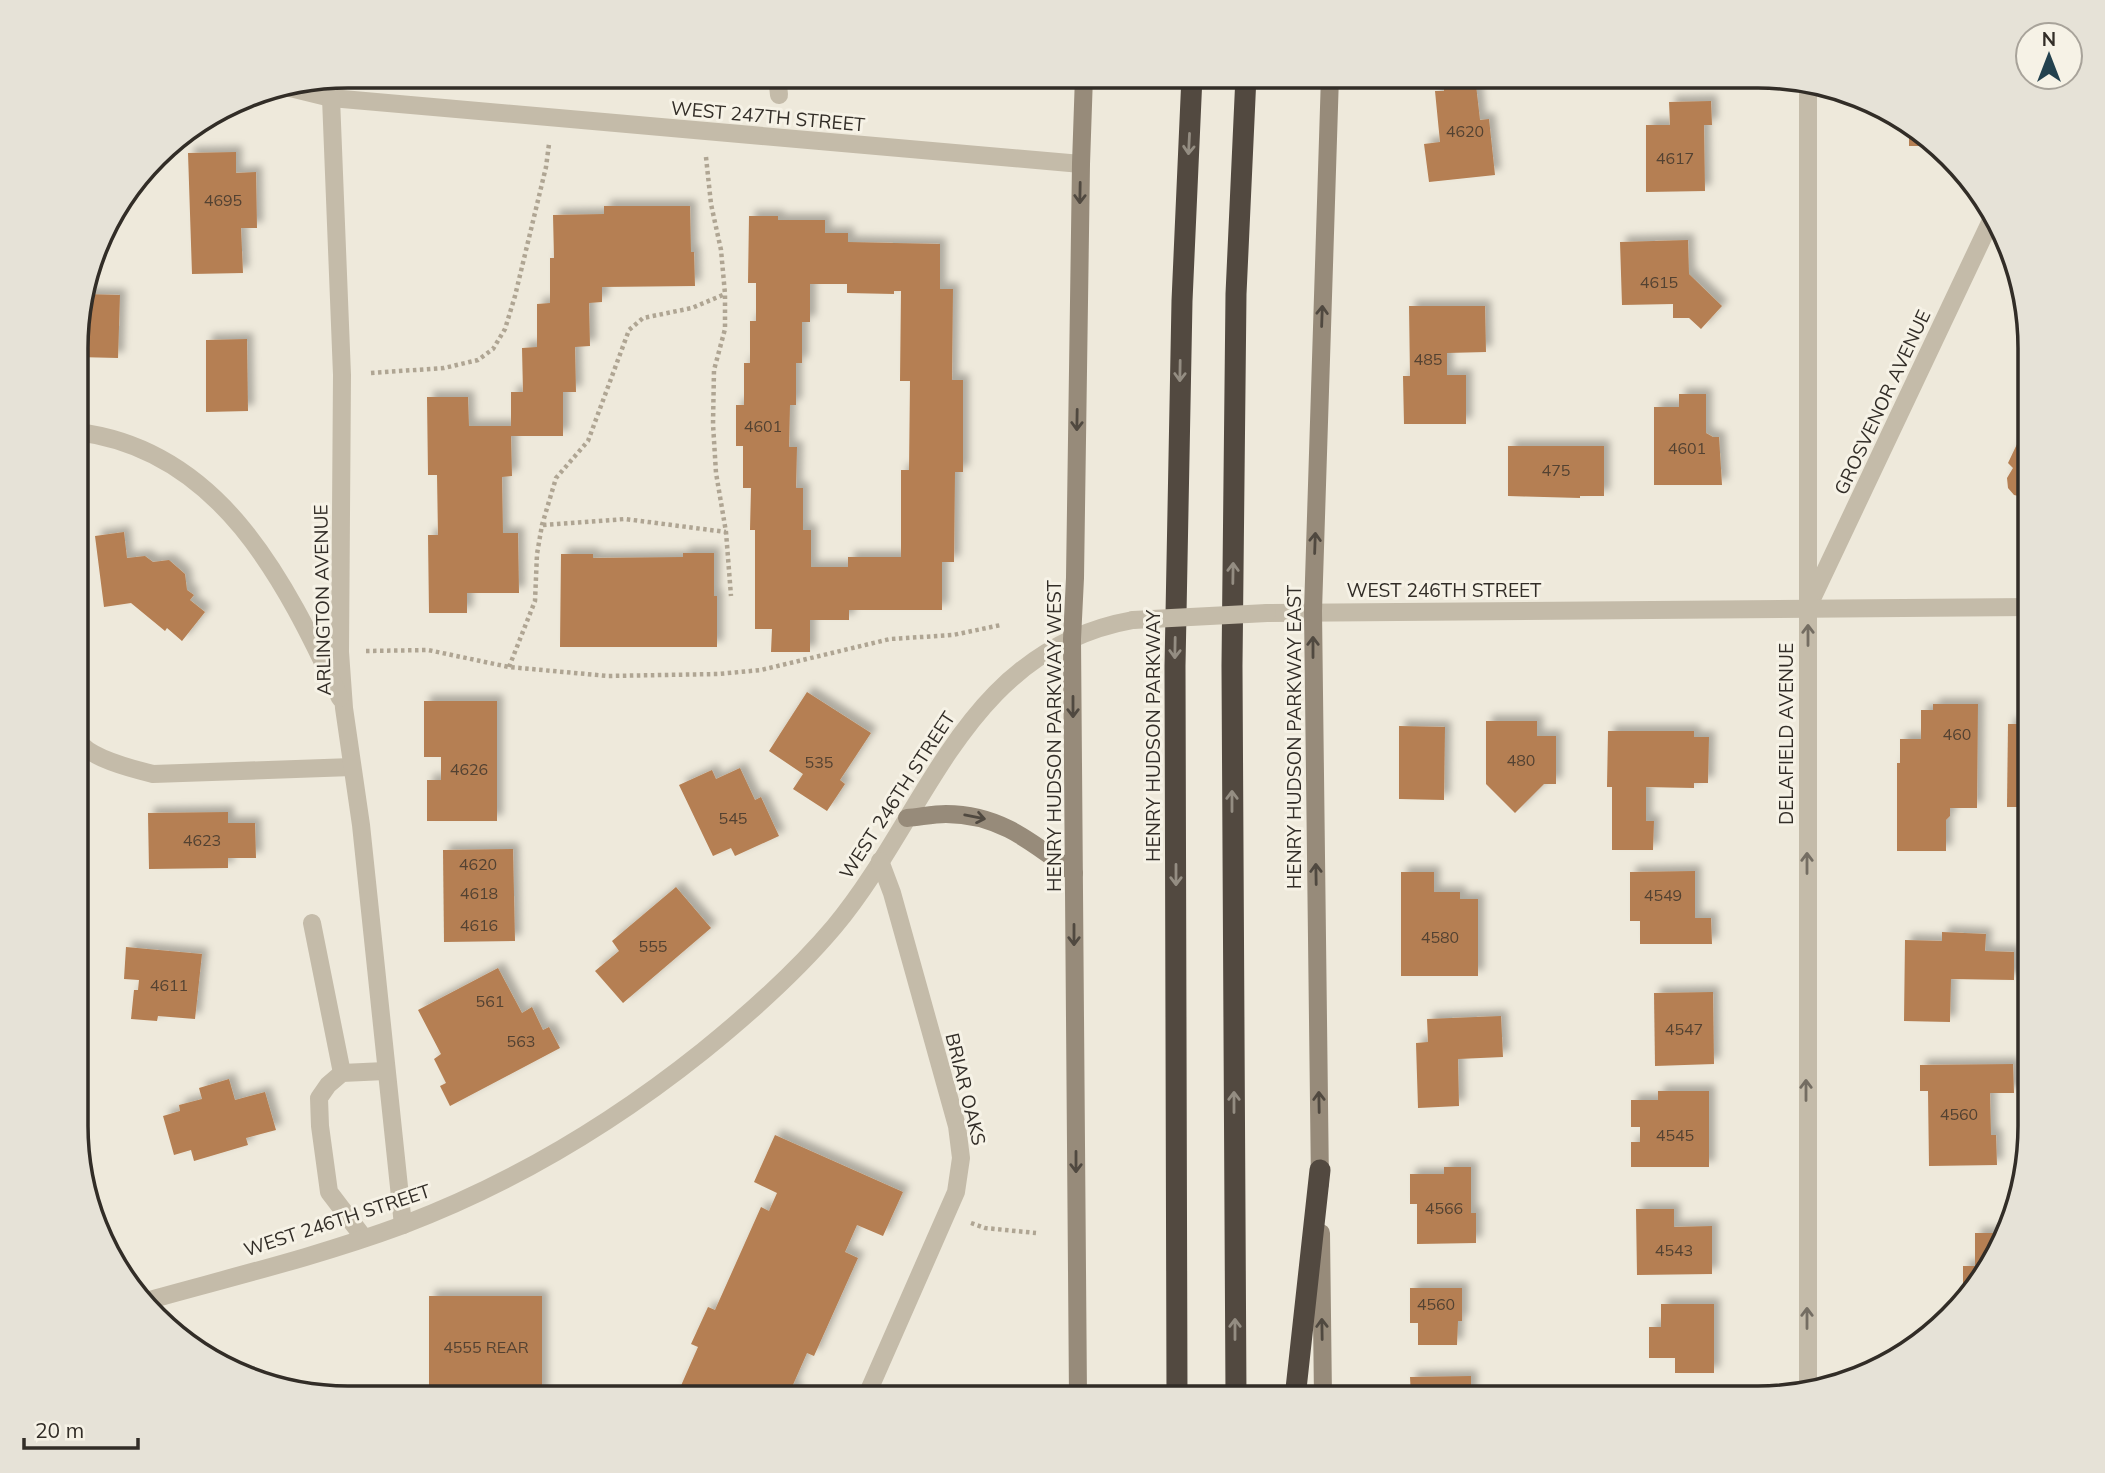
<svg xmlns="http://www.w3.org/2000/svg" width="2105" height="1473" viewBox="0 0 2105 1473" font-family="Mulish,sans-serif">
<style>
.building{fill:#b57f52;fill-rule:evenodd;filter:url(#shadow)}
.lines{fill:none;stroke-linecap:round;stroke-linejoin:round}
.path{stroke:#afa593;stroke-width:4.5;stroke-dasharray:3.5 3.5;stroke-linecap:butt}
.service{stroke:#c4bba9;stroke-width:18}
.minor{stroke:#c4bba9;stroke-width:18}
.secondary{stroke:#978b7a;stroke-width:18}
.motorway{stroke:#524940;stroke-width:21}
.minor-bridge{stroke:#c4bba9;stroke-width:18}
.oneway{stroke:#948d82}
.oneway2{stroke:#504940}
.oneway3{stroke:#746d62}
.labels{text-anchor:middle;stroke-width:6;stroke-linejoin:round;paint-order:stroke}
.number-label{font-size:16px;fill:#534232}
.street-label{font-size:19px;fill:#322d27;stroke:#f6f2e6}
.rim{fill:none;stroke:#322d27;stroke-width:3.5}
</style>
<defs>
<filter id="shadow"><feDropShadow dx="6" dy="-6" stdDeviation="3.5" flood-color="#0004"/></filter>
</defs>
<rect width="100%" height="100%" fill="#eee9db"/>
<!-- building -->
<g class="building">
<path d="M 1443,76 L 1475,76 L 1480,120 L 1489,119 L 1495,175 L 1429,182 L 1424,144 L 1440,142 L 1435,91 L 1444,91 Z"/>
<path d="M 1711,101 L 1712,125 L 1704,125 L 1705,191 L 1646,192 L 1646,125 L 1670,125 L 1669,102 Z"/>
<path d="M 1909,123 L 1923,131 L 1936,146 L 1909,146 Z"/>
<path d="M 236,152 L 236,173 L 256,172 L 257,228 L 241,228 L 243,273 L 192,274 L 188,153 Z"/>
<path d="M 604,206 L 690,206 L 691,252 L 694,252 L 695,286 L 602,287 L 602,302 L 589,303 L 590,346 L 575,347 L 576,392 L 563,392 L 563,436 L 511,436 L 512,476 L 502,477 L 503,533 L 518,533 L 519,593 L 467,593 L 467,613 L 429,613 L 428,535 L 438,535 L 437,475 L 428,475 L 427,397 L 468,397 L 469,426 L 511,426 L 511,392 L 523,392 L 522,348 L 537,347 L 537,304 L 550,303 L 550,258 L 554,258 L 553,215 L 604,214 Z"/>
<path d="M 749,216 L 778,216 L 778,220 L 825,220 L 825,233 L 848,233 L 848,242 L 940,244 L 940,289 L 953,289 L 952,380 L 963,380 L 963,472 L 955,472 L 954,562 L 942,562 L 942,610 L 849,610 L 849,620 L 810,620 L 810,652 L 771,652 L 772,629 L 755,629 L 755,530 L 750,530 L 751,488 L 743,488 L 743,446 L 736,446 L 736,405 L 744,405 L 744,363 L 750,363 L 750,321 L 756,321 L 756,283 L 748,283 ZM 810,284 L 847,284 L 847,293 L 894,294 L 894,291 L 901,291 L 900,381 L 910,381 L 909,470 L 901,470 L 901,557 L 848,557 L 848,567 L 811,567 L 811,530 L 803,530 L 803,488 L 796,488 L 797,447 L 789,447 L 790,405 L 796,405 L 796,363 L 802,363 L 802,322 L 810,322 Z"/>
<path d="M 1688,240 L 1689,274 L 1722,306 L 1701,329 L 1689,318 L 1673,318 L 1673,304 L 1622,305 L 1620,242 Z"/>
<path d="M 83,294 L 120,295 L 118,358 L 78,357 L 78,312 Z"/>
<path d="M 1409,306 L 1485,306 L 1486,352 L 1447,353 L 1447,375 L 1466,375 L 1466,424 L 1404,424 L 1403,376 L 1410,376 Z"/>
<path d="M 247,339 L 248,411 L 206,412 L 206,340 Z"/>
<path d="M 1679,394 L 1706,394 L 1706,433 L 1713,437 L 1719,437 L 1722,485 L 1654,485 L 1654,407 L 1679,407 Z"/>
<path d="M 2029,419 L 2029,503 L 2023,503 L 2023,497 L 2014,495 L 2008,488 L 2007,478 L 2013,468 L 2008,463 Z"/>
<path d="M 1508,446 L 1604,446 L 1604,496 L 1580,496 L 1580,498 L 1508,496 Z"/>
<path d="M 124,532 L 127,558 L 145,556 L 153,562 L 169,560 L 185,574 L 187,590 L 194,595 L 190,600 L 205,612 L 182,641 L 167,628 L 165,631 L 131,603 L 104,607 L 95,536 Z"/>
<path d="M 683,553 L 714,553 L 714,596 L 717,596 L 717,647 L 560,647 L 561,554 L 593,554 L 593,558 L 683,557 Z"/>
<path d="M 807,692 L 871,733 L 840,780 L 845,784 L 827,811 L 793,789 L 803,774 L 769,751 Z"/>
<path d="M 424,701 L 497,701 L 497,821 L 427,821 L 427,780 L 441,780 L 441,757 L 424,757 Z"/>
<path d="M 1933,704 L 1978,704 L 1977,808 L 1950,808 L 1950,816 L 1946,820 L 1946,851 L 1897,851 L 1897,763 L 1900,763 L 1900,739 L 1921,739 L 1921,710 L 1933,710 Z"/>
<path d="M 1486,721 L 1537,721 L 1537,736 L 1556,736 L 1556,784 L 1544,784 L 1515,813 L 1486,784 Z"/>
<path d="M 2008,724 L 2029,724 L 2029,807 L 2007,807 Z"/>
<path d="M 1399,726 L 1445,727 L 1444,800 L 1399,799 Z"/>
<path d="M 1608,731 L 1694,731 L 1694,737 L 1709,737 L 1708,783 L 1694,783 L 1694,788 L 1646,787 L 1646,821 L 1654,821 L 1653,850 L 1612,850 L 1612,787 L 1607,787 Z"/>
<path d="M 740,768 L 755,800 L 761,797 L 779,836 L 735,856 L 731,848 L 713,856 L 679,785 L 712,770 L 716,779 Z"/>
<path d="M 228,812 L 228,823 L 255,823 L 256,858 L 228,858 L 228,868 L 149,869 L 148,813 Z"/>
<path d="M 513,849 L 515,941 L 444,942 L 443,850 Z"/>
<path d="M 1695,871 L 1695,918 L 1711,918 L 1712,944 L 1640,944 L 1640,921 L 1630,921 L 1630,872 Z"/>
<path d="M 1401,872 L 1434,872 L 1434,892 L 1460,892 L 1460,899 L 1478,899 L 1478,976 L 1401,976 Z"/>
<path d="M 676,887 L 711,928 L 623,1003 L 595,971 L 619,951 L 612,941 Z"/>
<path d="M 1942,932 L 1986,934 L 1985,951 L 2014,952 L 2014,980 L 1951,979 L 1950,1022 L 1904,1021 L 1905,940 L 1942,941 Z"/>
<path d="M 126,947 L 202,954 L 195,1019 L 158,1016 L 157,1021 L 131,1019 L 134,990 L 138,990 L 139,980 L 124,979 Z"/>
<path d="M 498,968 L 522,1013 L 532,1007 L 543,1030 L 549,1027 L 560,1048 L 450,1106 L 440,1086 L 446,1083 L 434,1059 L 441,1054 L 418,1010 Z"/>
<path d="M 1713,992 L 1714,1064 L 1655,1066 L 1654,993 Z"/>
<path d="M 1501,1016 L 1503,1057 L 1458,1059 L 1459,1106 L 1418,1108 L 1416,1043 L 1428,1042 L 1427,1019 Z"/>
<path d="M 2013,1064 L 2014,1093 L 1990,1093 L 1991,1135 L 1996,1135 L 1997,1165 L 1929,1166 L 1928,1091 L 1920,1091 L 1920,1065 Z"/>
<path d="M 229,1079 L 235,1100 L 265,1092 L 276,1130 L 246,1138 L 248,1145 L 194,1161 L 191,1150 L 174,1155 L 163,1116 L 180,1111 L 179,1105 L 202,1099 L 199,1088 Z"/>
<path d="M 1658,1091 L 1709,1091 L 1709,1167 L 1631,1167 L 1631,1142 L 1640,1142 L 1640,1127 L 1631,1127 L 1631,1100 L 1658,1100 Z"/>
<path d="M 775,1135 L 903,1192 L 883,1236 L 857,1225 L 845,1252 L 858,1258 L 814,1356 L 807,1353 L 792,1387 L 798,1390 L 795,1397 L 676,1397 L 698,1347 L 691,1344 L 708,1307 L 715,1310 L 761,1207 L 769,1211 L 777,1193 L 754,1182 Z"/>
<path d="M 1444,1167 L 1471,1167 L 1471,1213 L 1476,1213 L 1476,1243 L 1417,1244 L 1417,1204 L 1410,1204 L 1410,1174 L 1444,1174 Z"/>
<path d="M 1636,1209 L 1674,1209 L 1674,1227 L 1712,1226 L 1712,1274 L 1637,1275 Z"/>
<path d="M 1975,1233 L 2005,1233 L 1974,1291 L 1963,1300 L 1963,1266 L 1975,1266 Z"/>
<path d="M 1410,1288 L 1462,1288 L 1462,1321 L 1458,1321 L 1457,1345 L 1418,1345 L 1418,1323 L 1410,1323 Z"/>
<rect x="429" y="1296" width="113" height="101"/>
<path d="M 1661,1304 L 1714,1304 L 1714,1373 L 1675,1373 L 1675,1358 L 1649,1358 L 1649,1327 L 1661,1327 Z"/>
<path d="M 1471,1376 L 1471,1398 L 1411,1398 L 1410,1377 Z"/>
</g>
<g class="lines">
<!-- path -->
<g class="path">
<path d="M 833,81 L 859,75"/>
<path d="M 706,157 L 711,204 L 721,250 L 725,294 L 725,329 L 714,370 L 713,424 L 716,473 L 726,532 L 731,596"/>
<path d="M 371,373 L 444,368 L 478,360 L 493,349 L 505,329 L 515,296 L 546,167 L 549,144"/>
<path d="M 543,525 L 625,519 L 726,532"/>
<path d="M 366,651 L 428,650 L 509,667 L 608,676 L 718,674 L 761,670 L 890,639 L 953,635 L 1001,625"/>
<path d="M 509,667 L 535,601 L 537,554 L 542,525 L 556,478 L 588,441 L 629,330 L 643,318 L 692,308 L 725,294"/>
<path d="M 971,1223 L 985,1228 L 1036,1233"/>
</g>
<!-- service -->
<g class="service">
<path d="M 777,75 L 779,95"/>
<path d="M 78,740 C 88,758 133,769 153,774 L 352,767"/>
<path d="M 312,923 L 342,1073"/>
<path d="M 364,1238 L 329,1192 L 320,1126 L 319,1098 L 328,1085 L 342,1073 L 385,1071"/>
</g>
<!-- minor -->
<g class="minor">
<path d="M 286,87 L 331,98 L 1081,164"/>
<path d="M 331,98 L 342,375 L 340,652 L 344,708 L 361,825 L 403,1225"/>
<path d="M 78,432 C 221,450 285,581 340,698"/>
<path d="M 1811,601 L 1994,214"/>
<path d="M 1267,613 L 2029,607"/>
<path d="M 146,1301 C 232,1277 319,1256 403,1225 C 511,1184 613,1123 703,1051 C 750,1013 796,972 834,927 C 929,813 964,650 1133,620"/>
<path d="M 1808,1386 L 1808,82"/>
<path d="M 866,1397 L 956,1192 L 961,1158 L 957,1126 L 892,893 L 880,861"/>
</g>
<!-- secondary -->
<g class="secondary">
<path d="M 907,818 C 920,817 933,814 946,814 C 1000,814 1033,843 1074,873"/>
<path d="M 1320,1184 L 1313,611 L 1330,76"/>
<path d="M 1321,1233 L 1323,1398"/>
<path d="M 1078,1397 L 1072,639 L 1075,578 L 1081,164 L 1084,76"/>
</g>
<!-- motorway -->
<g class="motorway">
<path d="M 1177,1398 L 1175,666 L 1182,301 L 1192,76"/>
<path d="M 1236,1398 L 1232,666 L 1236,294 L 1246,76"/>
<path d="M 1295,1398 L 1320,1170"/>
</g>
<!-- minor-bridge -->
<path class="minor-bridge" d="M 1133,620 L 1267,613"/>
</g>
<!-- one-way arrows -->
<defs><path id="oneway-shaft" d="M-6 0H5M1.5-3L5.5 0L1.5 3" fill="none" stroke-width="1.6" stroke-linecap="round" stroke-linejoin="round" transform="scale(1.75)"/></defs>
<g class="oneway">
<use href="#oneway-shaft" transform="translate(1189 144) rotate(93)"/>
<use href="#oneway-shaft" transform="translate(1180 371) rotate(91)"/>
<use href="#oneway-shaft" transform="translate(1233 573) rotate(-89)"/>
<use href="#oneway-shaft" transform="translate(1175 648) rotate(91)"/>
<use href="#oneway-shaft" transform="translate(1232 801) rotate(-90)"/>
<use href="#oneway-shaft" transform="translate(1176 875) rotate(90)"/>
<use href="#oneway-shaft" transform="translate(1234 1102) rotate(-90)"/>
<use href="#oneway-shaft" transform="translate(1235 1329) rotate(-90)"/>
</g>
<g class="oneway2">
<use href="#oneway-shaft" transform="translate(1080 193) rotate(91)"/>
<use href="#oneway-shaft" transform="translate(1322 316) rotate(-88)"/>
<use href="#oneway-shaft" transform="translate(1077 420) rotate(91)"/>
<use href="#oneway-shaft" transform="translate(1315 543) rotate(-88)"/>
<use href="#oneway-shaft" transform="translate(1313 647) rotate(-90)"/>
<use href="#oneway-shaft" transform="translate(1073 707) rotate(90)"/>
<use href="#oneway-shaft" transform="translate(975 817) rotate(11)"/>
<use href="#oneway-shaft" transform="translate(1316 874) rotate(-91)"/>
<use href="#oneway-shaft" transform="translate(1074 935) rotate(90)"/>
<use href="#oneway-shaft" transform="translate(1319 1102) rotate(-91)"/>
<use href="#oneway-shaft" transform="translate(1076 1162) rotate(90)"/>
<use href="#oneway-shaft" transform="translate(1322 1329) rotate(-91)"/>
</g>
<g class="oneway3">
<use href="#oneway-shaft" transform="translate(1808 635) rotate(-90)"/>
<use href="#oneway-shaft" transform="translate(1807 863) rotate(-90)"/>
<use href="#oneway-shaft" transform="translate(1806 1090) rotate(-90)"/>
<use href="#oneway-shaft" transform="translate(1807 1318) rotate(-90)"/>
</g>
<g class="labels">
<!-- number labels -->
<g class="number-label">
<text x="1465" y="137">4620</text>
<text x="1675" y="164">4617</text>
<text x="223" y="206">4695</text>
<text x="1659" y="288">4615</text>
<text x="1428" y="365">485</text>
<text x="763" y="432">4601</text>
<text x="1687" y="454">4601</text>
<text x="1556" y="476">475</text>
<text x="1957" y="740">460</text>
<text x="1521" y="766">480</text>
<text x="819" y="768">535</text>
<text x="469" y="775">4626</text>
<text x="733" y="824">545</text>
<text x="202" y="846">4623</text>
<text x="478" y="870">4620</text>
<text x="479" y="899">4618</text>
<text x="1663" y="901">4549</text>
<text x="479" y="931">4616</text>
<text x="1440" y="943">4580</text>
<text x="653" y="952">555</text>
<text x="169" y="991">4611</text>
<text x="490" y="1007">561</text>
<text x="1684" y="1035">4547</text>
<text x="521" y="1047">563</text>
<text x="1959" y="1120">4560</text>
<text x="1675" y="1141">4545</text>
<text x="1444" y="1214">4566</text>
<text x="1674" y="1256">4543</text>
<text x="1436" y="1310">4560</text>
<text x="486" y="1353">4555 REAR</text>
</g>
<!-- street labels -->
<g class="street-label">
<text transform="translate(768 116) rotate(5)" y="7">WEST 247TH STREET</text>
<text transform="translate(1882 402) rotate(-65)" y="7">GROSVENOR AVENUE</text>
<text x="1444" y="597">WEST 246TH STREET</text>
<text transform="translate(322 600) rotate(-91)" y="7">ARLINGTON AVENUE</text>
<text transform="translate(1786 734) rotate(-90)" y="7">DELAFIELD AVENUE</text>
<text transform="translate(1054 736) rotate(-90)" y="7">HENRY HUDSON PARKWAY WEST</text>
<text transform="translate(1153 736) rotate(-90)" y="7">HENRY HUDSON PARKWAY</text>
<text transform="translate(1294 737) rotate(-90)" y="7">HENRY HUDSON PARKWAY EAST</text>
<text transform="translate(897 795) rotate(-57)" y="7">WEST 246TH STREET</text>
<text transform="translate(966 1089) rotate(76)" y="7">BRIAR OAKS</text>
<text transform="translate(337 1220) rotate(-18)" y="7">WEST 246TH STREET</text>
</g>
</g>
<!-- crop -->
<path d="M0 0H2105V1473H0ZM348 88H1758A260 260 0 0 1 2018 348V1126A260 260 0 0 1 1758 1386H348A260 260 0 0 1 88 1126V348A260 260 0 0 1 348 88Z" fill="#e6e2d7" fill-rule="evenodd"/>
<path class="rim" d="M348 88H1758A260 260 0 0 1 2018 348V1126A260 260 0 0 1 1758 1386H348A260 260 0 0 1 88 1126V348A260 260 0 0 1 348 88Z"/>
<!-- north arrow -->
<g transform="translate(2049 56)"><circle r="33" fill="#f6f2e6" stroke="#a8a39a" stroke-width="2"/>
<path d="M0-5L12 26L0 18L-12 26Z" fill="#23414e"/>
<text y="-10" font-size="19" font-weight="bold" text-anchor="middle" fill="#322d27">N</text>
</g>
<!-- scale -->
<path d="M24 1438v10h114v-10" fill="none" stroke="#322d27" stroke-width="3.5"/>
<text x="35" y="1438" font-size="21" fill="#322d27" stroke="#f6f2e6" stroke-width="5" paint-order="stroke">20 m</text>
</svg>
